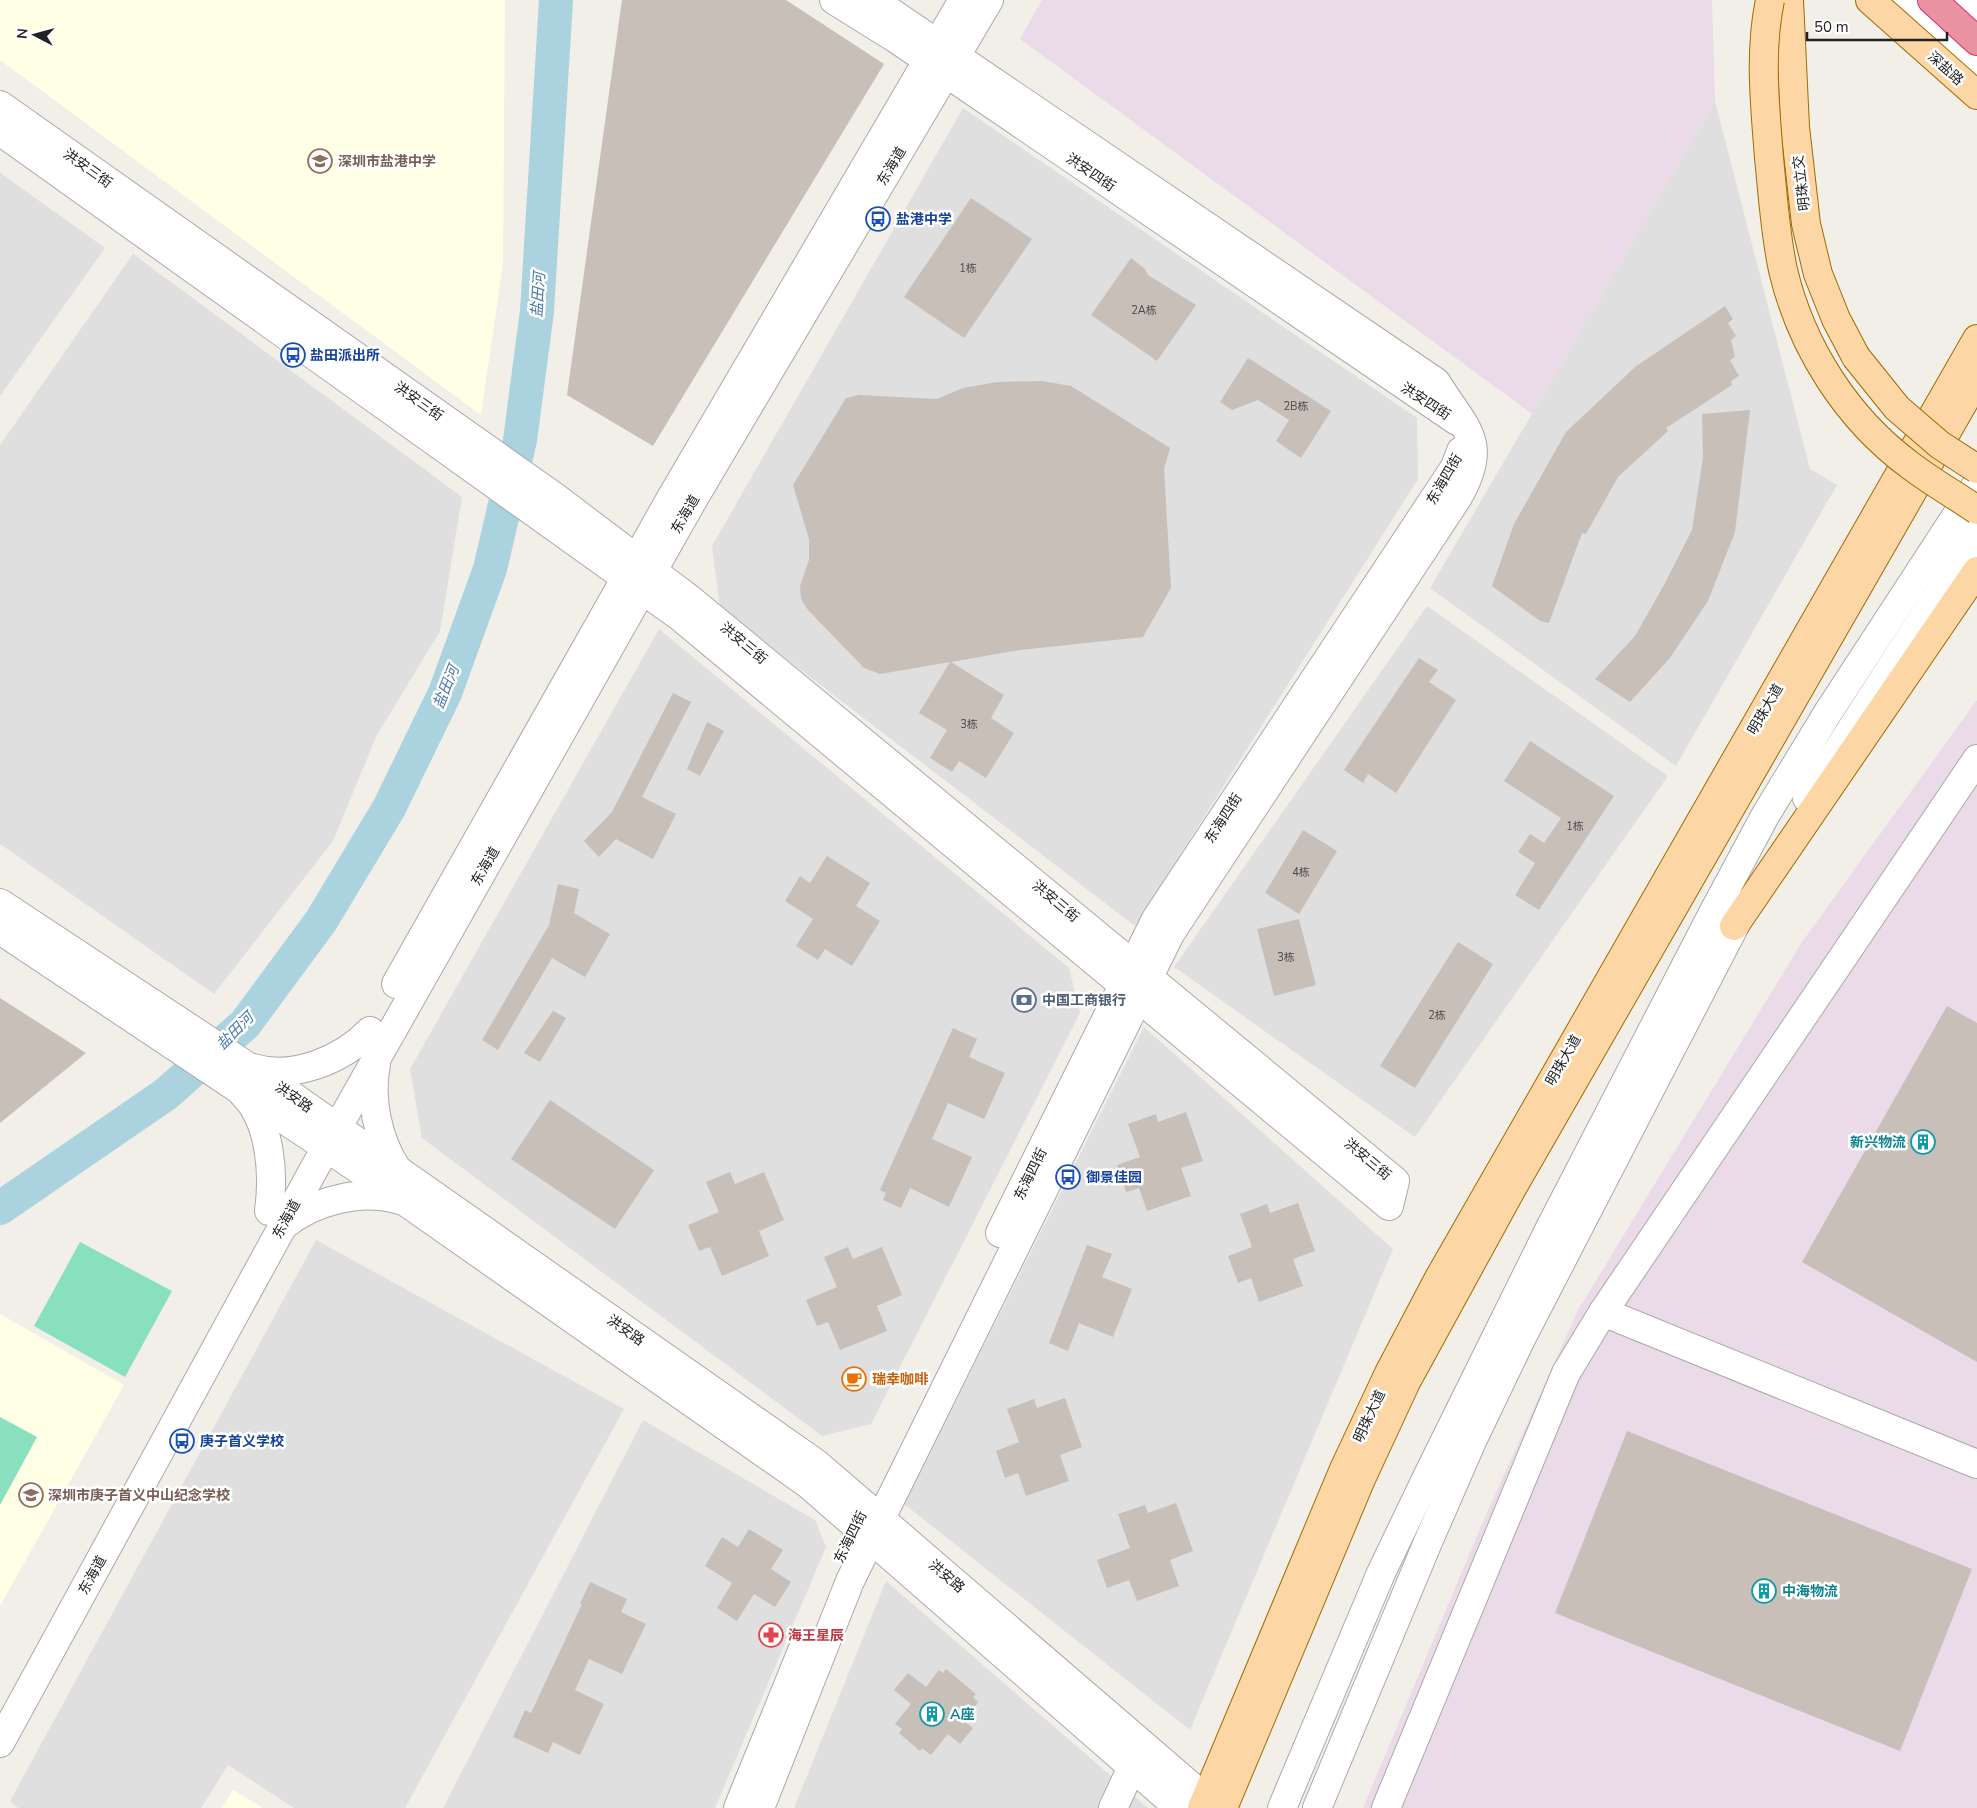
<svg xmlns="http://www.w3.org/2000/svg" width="1977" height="1808" viewBox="0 0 1977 1808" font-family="'Nunito Sans','Noto Sans SC',sans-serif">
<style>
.residential{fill:#e0dfdf}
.industrial{fill:#ebdbe8}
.education{fill:#ffffe5}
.pitch{fill:#88e0be}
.pier{fill:#fff}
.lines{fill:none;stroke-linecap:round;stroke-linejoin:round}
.river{stroke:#aad3df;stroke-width:34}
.building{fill:#c7bfb8}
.minor-casing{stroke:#a9a9a9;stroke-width:30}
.major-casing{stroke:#a06b00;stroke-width:30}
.highway-casing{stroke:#dc2a67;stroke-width:30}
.minor{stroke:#fff;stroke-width:28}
.major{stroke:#fcd6a4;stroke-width:28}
.highway{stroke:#e892a2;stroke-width:28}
.major-bridge-casing{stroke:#a06b00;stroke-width:30;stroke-linecap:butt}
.major-bridge{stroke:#fcd6a4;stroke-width:28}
.labels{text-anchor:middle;stroke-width:5;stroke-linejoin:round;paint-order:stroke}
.number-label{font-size:11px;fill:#4b4948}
.street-label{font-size:14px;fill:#222;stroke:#fff}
.education-label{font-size:14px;font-weight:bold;fill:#785e54;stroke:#fff;text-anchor:start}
.transit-label{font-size:14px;font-weight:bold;fill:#164399;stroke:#fff;text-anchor:start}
.service-label{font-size:14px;font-weight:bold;fill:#4e5e75;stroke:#fff;text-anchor:start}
.culture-label{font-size:14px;font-weight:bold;fill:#0d838f;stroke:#fff;text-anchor:start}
.food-label{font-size:14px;font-weight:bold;fill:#c56008;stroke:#fff;text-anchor:start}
.health-label{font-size:14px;font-weight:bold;fill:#be3a42;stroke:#fff;text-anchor:start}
.water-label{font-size:15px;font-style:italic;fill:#4a7aab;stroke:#fff}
</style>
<rect width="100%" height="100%" fill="#f2efe9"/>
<!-- residential -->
<g class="residential">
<path d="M 1715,101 L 1810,469 L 1837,485 L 1676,766 L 1430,588 Z"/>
<path d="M 963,108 L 1417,418 L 1418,479 L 1135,926 L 720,608 L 712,546 Z"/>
<path d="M 0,173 L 105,248 L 0,396 Z"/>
<path d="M 133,254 L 462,497 L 440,631 L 376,737 L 333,841 L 214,994 L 0,844 L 0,445 Z"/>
<path d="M 1427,606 L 1668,776 L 1415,1137 L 1174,967 Z"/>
<path d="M 659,629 L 1069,968 L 1080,1013 L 871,1424 L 822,1436 L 422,1138 L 410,1069 Z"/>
<path d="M 1144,1027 L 1393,1249 L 1190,1730 L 904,1504 Z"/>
<path d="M 316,1240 L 624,1409 L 405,1808 L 294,1808 L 228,1765 L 201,1808 L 18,1808 L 10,1801 Z"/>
<path d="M 643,1420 L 815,1520 L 826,1547 L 715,1808 L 443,1808 Z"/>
<path d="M 886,1581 L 1148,1808 L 794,1808 Z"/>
</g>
<!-- industrial -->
<g class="industrial">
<path d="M 1042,0 L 1712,0 L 1715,101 L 1532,414 L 1020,39 Z"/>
<path d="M 1977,700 L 1977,1808 L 1363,1808 L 1481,1526 L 1578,1310 L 1802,942 Z"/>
</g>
<!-- education -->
<g class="education">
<path d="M 0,0 L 505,0 L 503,263 L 481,415 L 0,60 Z"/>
<path d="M 0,1314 L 124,1385 L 0,1606 Z"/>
<path d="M 233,1790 L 263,1808 L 222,1808 Z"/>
</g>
<!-- pitch -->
<g class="pitch">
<path d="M 80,1242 L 172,1291 L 125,1377 L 34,1326 Z"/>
<path d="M 0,1417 L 37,1437 L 0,1505 Z"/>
</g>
<!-- pier -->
<path class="pier" d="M 1891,0 L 1977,0 L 1977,83 Z"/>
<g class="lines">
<!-- river -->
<path class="river" d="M 0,1208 L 166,1094 L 245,1024 L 321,921 L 389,808 L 445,693 L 490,569 L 520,440 L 537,311 L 556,0"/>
</g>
<!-- building -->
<g class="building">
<path d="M 622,0 L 786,0 L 884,64 L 653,446 L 567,395 Z"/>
<path d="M 971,198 L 1032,239 L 964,338 L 904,297 Z"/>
<path d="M 1131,258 L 1145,269 L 1148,275 L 1196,305 L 1157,361 L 1091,315 Z"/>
<path d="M 1725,306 L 1733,319 L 1728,323 L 1736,336 L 1731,340 L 1735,357 L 1730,360 L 1739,376 L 1731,381 L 1732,385 L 1666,428 L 1668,431 L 1618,477 L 1586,534 L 1582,533 L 1549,623 L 1540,621 L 1492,586 L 1514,524 L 1566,432 L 1635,367 Z"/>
<path d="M 1248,358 L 1331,411 L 1301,458 L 1276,441 L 1289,420 L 1258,400 L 1232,410 L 1220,402 Z"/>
<path d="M 1042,381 L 1071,386 L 1170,448 L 1164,469 L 1171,588 L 1143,637 L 1020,650 L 951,662 L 1004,695 L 991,718 L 1014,733 L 986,778 L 959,761 L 952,772 L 930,758 L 947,730 L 919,713 L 950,662 L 880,674 L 864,668 L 808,610 L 801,599 L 800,586 L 809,560 L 809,539 L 793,485 L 846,398 L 859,395 L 937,399 L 963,388 L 997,382 Z"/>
<path d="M 1750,410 L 1735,532 L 1708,601 L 1669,659 L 1630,702 L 1595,679 L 1635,636 L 1664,585 L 1692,530 L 1703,457 L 1702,414 Z"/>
<path d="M 1419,658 L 1438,670 L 1429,682 L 1456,700 L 1396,793 L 1368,774 L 1363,783 L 1344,770 Z"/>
<path d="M 673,693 L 691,702 L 642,797 L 676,814 L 653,859 L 616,839 L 599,857 L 584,841 L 612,812 Z"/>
<path d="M 707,722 L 724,731 L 700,776 L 687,769 Z"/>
<path d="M 1530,741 L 1614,796 L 1539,910 L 1515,895 L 1535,863 L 1518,852 L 1530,834 L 1544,843 L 1561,818 L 1504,781 Z"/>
<path d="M 1303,830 L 1337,851 L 1299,914 L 1265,893 Z"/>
<path d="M 827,856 L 870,883 L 856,906 L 880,921 L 852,966 L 825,949 L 818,960 L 796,946 L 813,919 L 785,901 L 800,876 L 810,883 Z"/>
<path d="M 558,884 L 579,889 L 574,913 L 610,934 L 585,977 L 552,958 L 498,1050 L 482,1040 L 549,925 Z"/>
<path d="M 1299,919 L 1316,985 L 1274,996 L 1257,929 Z"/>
<path d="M 1458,942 L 1493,964 L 1415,1088 L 1380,1066 Z"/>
<path d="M 0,998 L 86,1053 L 0,1123 Z"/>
<path d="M 1947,1006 L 1977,1023 L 1977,1362 L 1802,1262 Z"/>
<path d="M 553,1011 L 566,1018 L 540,1062 L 524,1053 Z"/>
<path d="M 953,1028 L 977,1039 L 969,1057 L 1005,1073 L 984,1119 L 948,1103 L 932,1139 L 972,1157 L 949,1207 L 910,1188 L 901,1208 L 883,1200 L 886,1193 L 880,1190 Z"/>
<path d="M 550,1100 L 654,1170 L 615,1229 L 511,1159 Z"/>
<path d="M 1186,1112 L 1203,1161 L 1181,1168 L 1191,1196 L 1147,1211 L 1139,1188 L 1126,1192 L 1117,1165 L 1140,1157 L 1128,1124 L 1156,1114 L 1158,1122 Z"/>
<path d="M 730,1172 L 735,1184 L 764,1172 L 784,1220 L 759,1231 L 769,1256 L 722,1276 L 710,1247 L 699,1251 L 688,1225 L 719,1212 L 706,1182 Z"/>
<path d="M 1298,1203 L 1315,1251 L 1293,1259 L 1303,1286 L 1259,1302 L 1251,1278 L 1238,1283 L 1228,1256 L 1252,1247 L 1240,1214 L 1267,1204 L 1270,1213 Z"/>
<path d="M 1087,1245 L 1112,1254 L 1102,1277 L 1132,1289 L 1113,1337 L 1079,1323 L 1068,1351 L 1049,1343 Z"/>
<path d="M 848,1247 L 853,1259 L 882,1247 L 902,1295 L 877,1306 L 887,1331 L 840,1350 L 828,1322 L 817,1326 L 806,1300 L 837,1287 L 824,1257 Z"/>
<path d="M 1065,1398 L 1082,1447 L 1060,1455 L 1069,1481 L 1026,1496 L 1018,1473 L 1005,1478 L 996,1451 L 1019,1442 L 1007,1409 L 1034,1399 L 1037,1408 Z"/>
<path d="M 1627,1431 L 1972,1569 L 1900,1751 L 1555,1613 Z"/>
<path d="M 1176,1503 L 1193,1551 L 1170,1560 L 1179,1586 L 1137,1601 L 1129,1580 L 1107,1588 L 1097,1560 L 1130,1548 L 1118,1514 L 1145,1505 L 1148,1513 Z"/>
<path d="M 749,1529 L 783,1550 L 771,1569 L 791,1582 L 775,1607 L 754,1594 L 737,1621 L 717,1608 L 732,1583 L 705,1566 L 722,1537 L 738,1547 Z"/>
<path d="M 590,1582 L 627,1599 L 621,1612 L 646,1624 L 622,1674 L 589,1659 L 575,1690 L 604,1704 L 580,1755 L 553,1742 L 548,1753 L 513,1737 L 525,1710 L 531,1713 L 582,1604 L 580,1604 Z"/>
<path d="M 946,1669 L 976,1694 L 973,1697 L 978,1702 L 964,1721 L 973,1728 L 960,1744 L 948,1734 L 931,1755 L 922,1748 L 920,1751 L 899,1733 L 902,1729 L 895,1724 L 911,1704 L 894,1690 L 908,1673 L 926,1687 L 939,1670 L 943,1673 Z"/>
</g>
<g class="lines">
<!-- minor casing -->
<g class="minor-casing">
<g id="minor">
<path d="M 834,0 L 895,38 L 1457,421"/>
<path d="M 0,105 L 555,497 L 691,600 L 1395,1181 L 1389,1206 L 679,616 L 0,131"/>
<path d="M 1807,798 L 1977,534"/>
<path d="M 0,903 L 288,1093 L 817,1464 L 1206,1799 L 1211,1808"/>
<path d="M 0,930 L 363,1172 L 808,1484 L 1179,1808"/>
<path d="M 396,984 L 671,498 L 963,0"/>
<path d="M 376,1064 C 369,1099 378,1140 397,1169"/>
<path d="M 253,1068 C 293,1080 342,1060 370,1031"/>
<path d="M 243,1094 C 271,1121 274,1175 269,1211"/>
<path d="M 283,1226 C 313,1201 362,1188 400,1200"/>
<path d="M 1000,1233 L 1156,919 L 1455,467 L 1461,451"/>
<path d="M 1603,1312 L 1977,1464"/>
<path d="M 0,1743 L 314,1169 L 694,498 L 989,0"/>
<path d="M 738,1808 L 802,1651"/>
<path d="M 760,1808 L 850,1581 L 1170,934 L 1458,497 C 1490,442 1465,429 1436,382 L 873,0"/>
<path d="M 1113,1808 L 1140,1750"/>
<path d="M 1282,1808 L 1381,1573 L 1428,1475 L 1550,1228 L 1713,913 L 1765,816 L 1827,714 L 1977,484"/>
<path d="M 1317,1808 L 1428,1542 L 1473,1439 L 1521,1339 L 1746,904"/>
<path d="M 1386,1808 L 1566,1373 L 1603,1312 L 1977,759"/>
</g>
</g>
<!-- major casing -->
<g class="major-casing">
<g id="major">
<path d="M 1789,0 L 1795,127 L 1806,224 L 1818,274 L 1836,319 L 1856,357"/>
<path d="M 1870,0 L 1977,95"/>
<path d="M 1734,926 L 1977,571"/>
<path d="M 1202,1808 L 1344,1469 L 1389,1373 L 1439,1278 L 1977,339"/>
<path d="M 1223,1808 L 1361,1479 L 1406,1382 L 1511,1190 L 1977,379"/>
</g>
</g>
<!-- highway casing -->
<g class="highway-casing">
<path id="highway" d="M 1932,0 L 1977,41"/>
</g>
<!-- minor -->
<use href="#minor" class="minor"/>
<!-- major -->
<use href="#major" class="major"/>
<!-- highway -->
<use href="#highway" class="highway"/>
<!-- major-bridge casing -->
<g class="major-bridge-casing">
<g id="major-bridge">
<path d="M 1770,0 C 1759,53 1765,105 1769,158 C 1773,196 1775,233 1783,270 C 1801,347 1847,419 1911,466 C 1932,482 1955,495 1977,510"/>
<path d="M 1856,357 L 1897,408 L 1940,445 L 1977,469"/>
</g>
</g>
<!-- major-bridge -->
<use href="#major-bridge" class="major-bridge"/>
</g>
<!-- icons -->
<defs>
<g id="school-ring" transform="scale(1.25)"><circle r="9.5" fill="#fff" stroke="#8d6e63" stroke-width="1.5"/><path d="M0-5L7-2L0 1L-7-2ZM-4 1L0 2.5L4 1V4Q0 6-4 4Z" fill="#8d6e63"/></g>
<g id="bus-ring" transform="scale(1.25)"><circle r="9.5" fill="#fff" stroke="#1a4fb4" stroke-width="1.5"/><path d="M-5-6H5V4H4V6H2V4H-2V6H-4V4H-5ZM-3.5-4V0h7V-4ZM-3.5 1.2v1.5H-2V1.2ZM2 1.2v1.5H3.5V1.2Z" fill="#1a4fb4"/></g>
<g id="bank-ring" transform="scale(1.25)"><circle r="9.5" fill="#fff" stroke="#5c6f8a" stroke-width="1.5"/><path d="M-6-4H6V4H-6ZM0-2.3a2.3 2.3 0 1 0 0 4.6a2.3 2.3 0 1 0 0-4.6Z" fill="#5c6f8a"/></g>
<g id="building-ring" transform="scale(1.25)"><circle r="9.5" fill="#fff" stroke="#0f9aa8" stroke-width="1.5"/><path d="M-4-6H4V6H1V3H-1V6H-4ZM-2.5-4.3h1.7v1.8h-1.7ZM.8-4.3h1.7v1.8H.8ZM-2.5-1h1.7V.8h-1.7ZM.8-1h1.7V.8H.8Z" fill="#0f9aa8"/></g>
<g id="cafe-ring" transform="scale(1.25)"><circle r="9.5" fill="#fff" stroke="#e8710a" stroke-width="1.5"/><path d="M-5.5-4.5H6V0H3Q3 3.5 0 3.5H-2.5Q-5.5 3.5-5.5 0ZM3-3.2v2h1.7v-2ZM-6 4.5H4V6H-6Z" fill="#e8710a"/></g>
<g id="pharmacy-ring" transform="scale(1.25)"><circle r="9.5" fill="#fff" stroke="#e0444e" stroke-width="1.5"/><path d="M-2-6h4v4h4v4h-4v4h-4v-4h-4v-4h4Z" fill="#e0444e"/></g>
</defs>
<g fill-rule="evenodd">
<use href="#school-ring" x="320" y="161"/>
<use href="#bus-ring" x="878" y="219"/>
<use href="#bus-ring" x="293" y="355"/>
<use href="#bank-ring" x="1024" y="1000"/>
<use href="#building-ring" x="1923" y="1142"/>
<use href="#bus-ring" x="1068" y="1177"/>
<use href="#cafe-ring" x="854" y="1379"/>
<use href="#bus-ring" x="182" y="1441"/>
<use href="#school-ring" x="31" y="1495"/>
<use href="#building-ring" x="1764" y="1591"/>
<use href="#pharmacy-ring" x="771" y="1635"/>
<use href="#building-ring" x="932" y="1714"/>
</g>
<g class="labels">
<!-- number labels -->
<g class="number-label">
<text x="968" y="272">1栋</text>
<text x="1144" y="314">2A栋</text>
<text x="1296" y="410">2B栋</text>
<text x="969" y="728">3栋</text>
<text x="1575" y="830">1栋</text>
<text x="1301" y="876">4栋</text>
<text x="1286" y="961">3栋</text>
<text x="1437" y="1019">2栋</text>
</g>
<!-- street labels -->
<g class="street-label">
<text transform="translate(1946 68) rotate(42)" y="5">深盐路</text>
<text transform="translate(891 166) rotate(-59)" y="5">东海道</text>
<text transform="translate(88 168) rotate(35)" y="5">洪安三街</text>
<text transform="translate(1091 172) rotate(34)" y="5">洪安四街</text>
<text transform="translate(1801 183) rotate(-97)" y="5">明珠立交</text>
<text transform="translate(419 401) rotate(35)" y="5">洪安三街</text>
<text transform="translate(1426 401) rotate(33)" y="5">洪安四街</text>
<text transform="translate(1444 479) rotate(-60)" y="5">东海四街</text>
<text transform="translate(685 514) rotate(-60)" y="5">东海道</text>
<text transform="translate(744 643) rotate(40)" y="5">洪安三街</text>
<text transform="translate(1765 709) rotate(-60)" y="5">明珠大道</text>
<text transform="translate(1223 818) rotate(-57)" y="5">东海四街</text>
<text transform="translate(485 866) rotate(-60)" y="5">东海道</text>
<text transform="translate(1056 901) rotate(40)" y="5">洪安三街</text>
<text transform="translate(1563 1060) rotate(-60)" y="5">明珠大道</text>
<text transform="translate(294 1097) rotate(35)" y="5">洪安路</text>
<text transform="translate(1368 1159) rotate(40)" y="5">洪安三街</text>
<text transform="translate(1030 1174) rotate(-64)" y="5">东海四街</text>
<text transform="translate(286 1219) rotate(-61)" y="5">东海道</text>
<text transform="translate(626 1330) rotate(35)" y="5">洪安路</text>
<text transform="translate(1369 1416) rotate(-65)" y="5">明珠大道</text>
<text transform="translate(850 1537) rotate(-64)" y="5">东海四街</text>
<text transform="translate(92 1575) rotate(-61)" y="5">东海道</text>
<text transform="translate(947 1576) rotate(41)" y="5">洪安路</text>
</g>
<!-- education labels -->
<g class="education-label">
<text x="338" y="166">深圳市盐港中学</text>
<text x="48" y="1500">深圳市庚子首义中山纪念学校</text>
</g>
<!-- transit labels -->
<g class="transit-label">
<text x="896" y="224">盐港中学</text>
<text x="310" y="360">盐田派出所</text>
<text x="1086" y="1182">御景佳园</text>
<text x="200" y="1446">庚子首义学校</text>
</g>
<!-- service labels -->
<g class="service-label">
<text x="1042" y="1005">中国工商银行</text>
</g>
<!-- culture labels -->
<g class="culture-label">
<text x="1906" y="1147" text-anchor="end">新兴物流</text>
<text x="1782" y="1596">中海物流</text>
<text x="950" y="1719">A座</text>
</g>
<!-- food labels -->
<g class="food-label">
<text x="872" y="1384">瑞幸咖啡</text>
</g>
<!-- health labels -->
<g class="health-label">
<text x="788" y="1640">海王星辰</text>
</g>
<!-- water labels -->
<g class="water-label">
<text transform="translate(538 295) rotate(-86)" y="5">盐田河</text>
<text transform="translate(446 687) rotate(-68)" y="5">盐田河</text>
<text transform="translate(235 1031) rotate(-45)" y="5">盐田河</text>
</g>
</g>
<!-- north arrow -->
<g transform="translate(35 35) rotate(276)" stroke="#ffffff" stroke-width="4" paint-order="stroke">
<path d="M0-4L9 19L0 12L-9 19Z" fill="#222222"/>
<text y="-8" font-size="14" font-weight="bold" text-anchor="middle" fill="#222222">N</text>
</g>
<!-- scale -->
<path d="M1807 32v8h140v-8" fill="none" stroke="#222222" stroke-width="2.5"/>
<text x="1814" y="32" font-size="15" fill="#222222" stroke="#ffffff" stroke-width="4" paint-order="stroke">50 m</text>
</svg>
